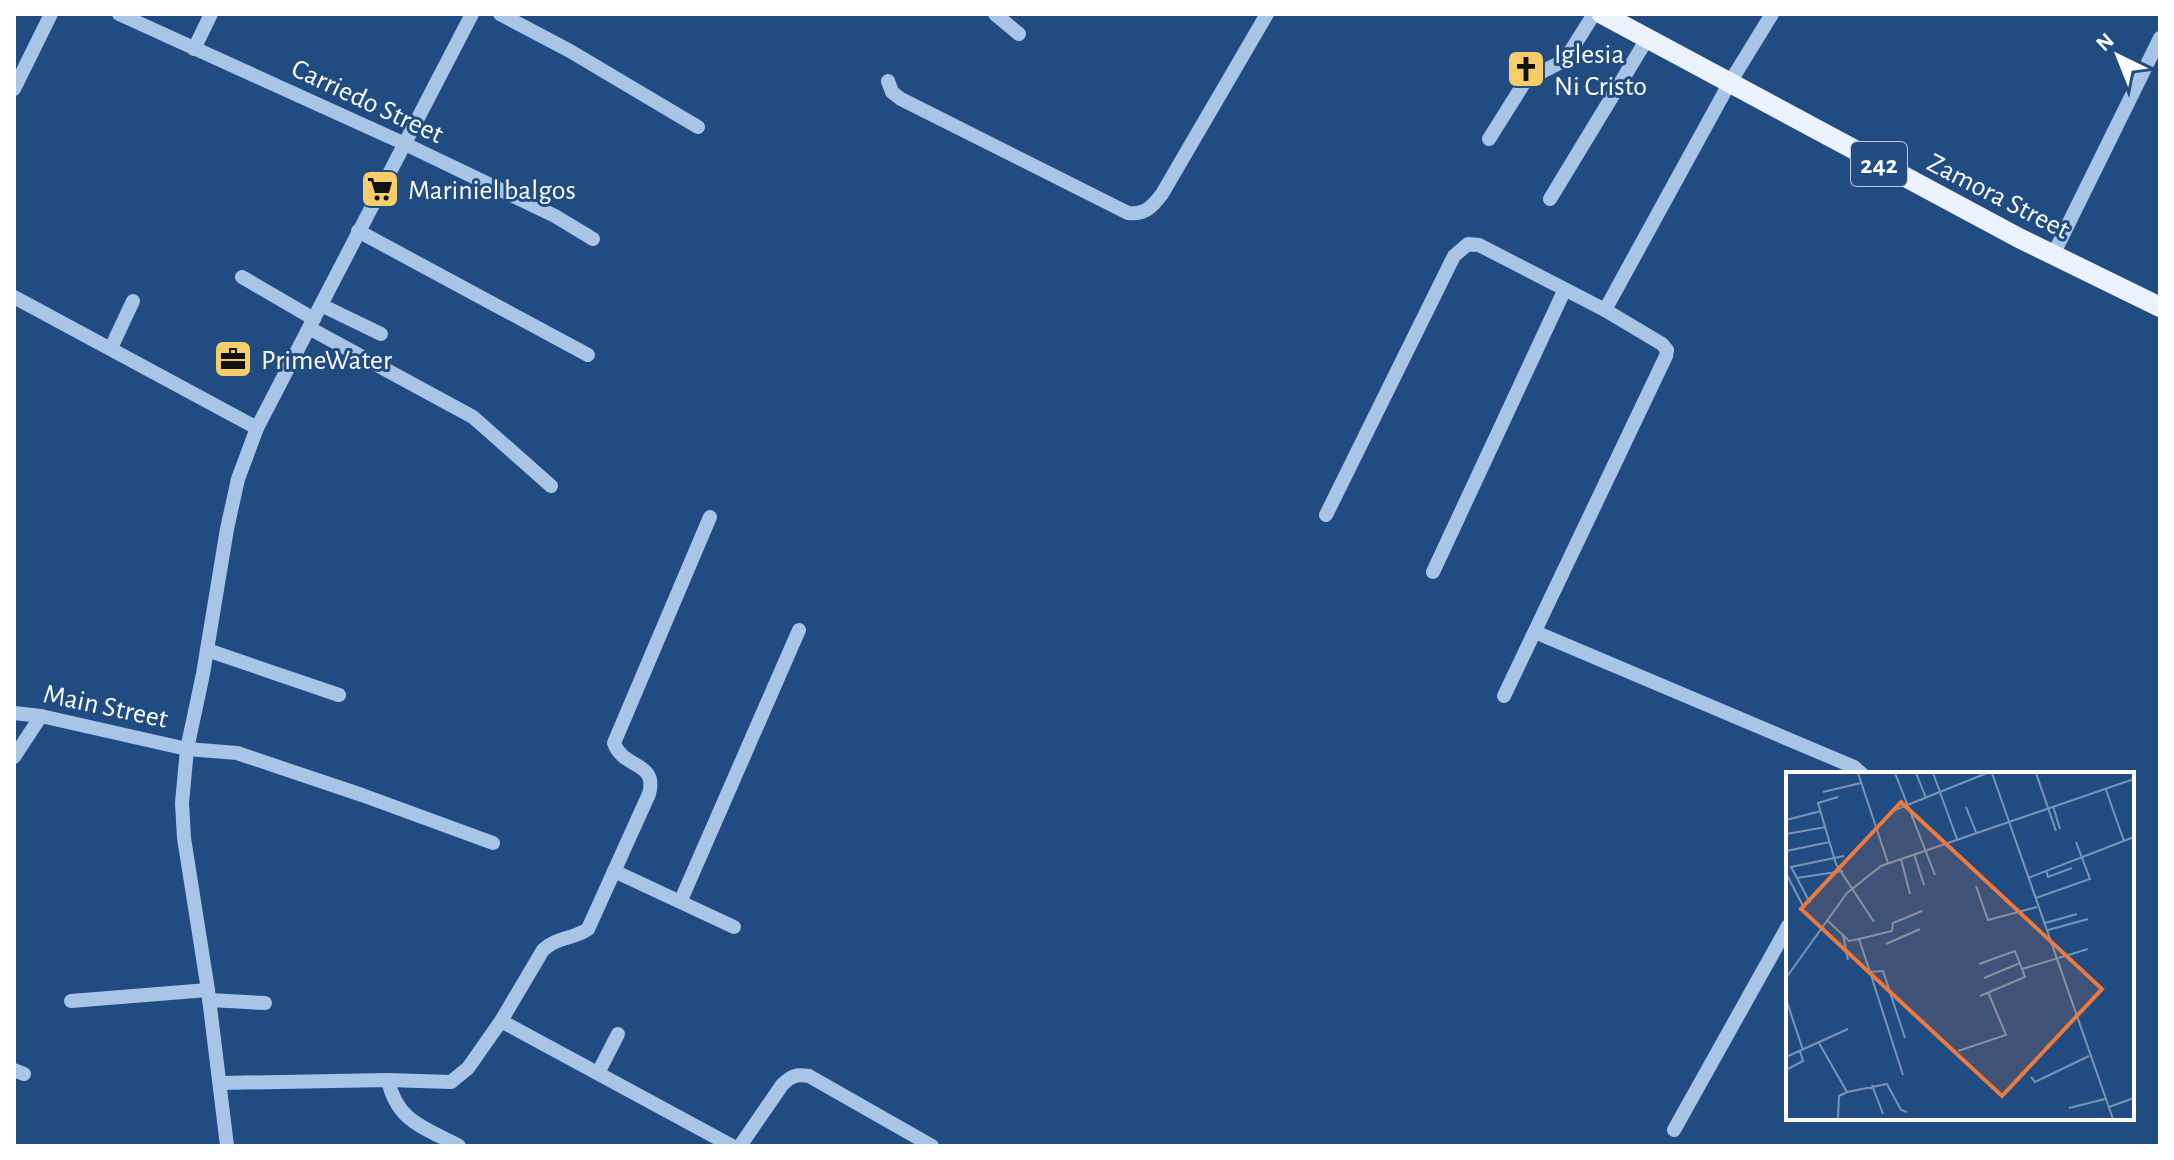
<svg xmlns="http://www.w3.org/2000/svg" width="2174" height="1160" viewBox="0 0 2174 1160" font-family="'Alegreya Sans',sans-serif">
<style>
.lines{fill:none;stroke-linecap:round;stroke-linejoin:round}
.minor{stroke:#a8c5e8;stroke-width:14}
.major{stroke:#ebf2fe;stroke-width:20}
.labels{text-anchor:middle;stroke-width:6;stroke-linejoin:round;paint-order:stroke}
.shield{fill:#214c82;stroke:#bcc9da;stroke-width:2}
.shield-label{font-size:26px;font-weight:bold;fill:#fff}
.poi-label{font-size:28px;fill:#fff;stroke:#214c82;text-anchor:start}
.street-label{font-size:28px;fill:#fff;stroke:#214c82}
.inset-road{fill:none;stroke:#7a94b4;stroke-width:2}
.view{fill:#ed7a3d;fill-opacity:0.15;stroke:#ed7a3d;stroke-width:4}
.inset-edge{fill:none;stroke:#fff;stroke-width:4}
</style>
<rect width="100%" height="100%" fill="#214c82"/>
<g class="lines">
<!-- minor -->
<g class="minor">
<path d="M 119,14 L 403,143 L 555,216 L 593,239"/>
<path d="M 500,14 L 570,51 L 698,127"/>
<path d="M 995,14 L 1019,34"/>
<path d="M 194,49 L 211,14"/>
<path d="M 888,81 L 892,92 L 901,99 L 1128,213 C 1145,215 1152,207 1162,194 L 1267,14"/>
<path d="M 14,89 L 51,14"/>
<path d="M 1489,139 L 1526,80 L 1565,60 L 1594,14"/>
<path d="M 1550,199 L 1647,39"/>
<path d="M 358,231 L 588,355"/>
<path d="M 2053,255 L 2160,38"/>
<path d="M 242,277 L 314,319"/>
<path d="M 14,297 L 257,428"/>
<path d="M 321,305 L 381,334"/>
<path d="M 1605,310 L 1729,84 L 1772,14"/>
<path d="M 309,328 L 473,417 L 551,486"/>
<path d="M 111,348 L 133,301"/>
<path d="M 1326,515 L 1454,256 L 1468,244 L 1479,245 L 1605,310 L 1662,344 L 1667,350 L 1666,356 L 1504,696"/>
<path d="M 1433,572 L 1564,291"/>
<path d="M 1535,632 L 1854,767 L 1862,774"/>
<path d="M 207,650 L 339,695"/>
<path d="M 14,713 L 41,716 L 187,749 L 237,753 L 362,795 L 493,843"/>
<path d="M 14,757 L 41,716"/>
<path d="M 614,871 L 734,927"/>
<path d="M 681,900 L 799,630"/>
<path d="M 209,1000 L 265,1003"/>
<path d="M 71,1001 L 208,990"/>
<path d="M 501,1021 L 543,950 C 556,937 574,939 588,929 L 649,794 C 658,761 623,769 614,743 L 710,517"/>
<path d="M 14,1070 L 24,1074"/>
<path d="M 598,1073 L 618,1034"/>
<path d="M 388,1080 C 397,1122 424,1127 459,1146"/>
<path d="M 221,1083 L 388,1080 L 451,1082 L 468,1068 L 501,1021 L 732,1146"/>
<path d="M 1674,1130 L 1788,926"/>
<path d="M 227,1146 L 208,990 L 184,838 L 182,803 L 187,749 L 203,674 L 227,529 L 238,479 L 257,428 L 472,14"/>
<path d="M 740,1146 L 782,1085 C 791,1076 796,1074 809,1076 L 932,1146"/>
</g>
<!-- major -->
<path class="major" d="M 1602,14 L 2019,238 L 2160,307"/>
</g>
<!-- icons -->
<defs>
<g id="church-square" transform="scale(2)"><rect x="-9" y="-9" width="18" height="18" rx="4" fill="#f5cd69" stroke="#214c82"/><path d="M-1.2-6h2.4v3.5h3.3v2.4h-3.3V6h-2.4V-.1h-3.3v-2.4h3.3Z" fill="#111"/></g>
<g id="supermarket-square" transform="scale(2)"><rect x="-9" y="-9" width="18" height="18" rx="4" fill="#f5cd69" stroke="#214c82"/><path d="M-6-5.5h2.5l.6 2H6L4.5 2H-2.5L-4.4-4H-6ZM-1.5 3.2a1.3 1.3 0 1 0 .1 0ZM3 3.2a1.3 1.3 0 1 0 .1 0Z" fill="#111"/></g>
<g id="office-square" transform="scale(2)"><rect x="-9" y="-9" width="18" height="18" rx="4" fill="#f5cd69" stroke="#214c82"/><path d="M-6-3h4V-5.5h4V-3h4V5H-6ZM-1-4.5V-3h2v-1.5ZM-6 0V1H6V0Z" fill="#111"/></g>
</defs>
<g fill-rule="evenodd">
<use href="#church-square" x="1526" y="69"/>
<use href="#supermarket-square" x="380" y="189"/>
<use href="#office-square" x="233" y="359"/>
</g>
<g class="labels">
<!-- shield labels -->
<rect class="shield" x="1851" y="142" width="56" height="44" rx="6"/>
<g class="shield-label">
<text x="1879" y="173">242</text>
</g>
<!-- poi labels -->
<g class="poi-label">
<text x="1554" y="63">Iglesia<tspan x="1554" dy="32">Ni Cristo</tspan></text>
<text x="408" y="199">Mariniel balgos</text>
<text x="261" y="369">PrimeWater</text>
</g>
<!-- street labels -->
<g class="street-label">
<text transform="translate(368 100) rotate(25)" y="10">Carriedo Street</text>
<text transform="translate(1999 195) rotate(27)" y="10">Zamora Street</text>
<text transform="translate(106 705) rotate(12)" y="10">Main Street</text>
</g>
</g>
<!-- overview -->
<g transform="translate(1786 772)">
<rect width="348" height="348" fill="#214c82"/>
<path class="inset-road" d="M 72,1 L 102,91M 109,1 L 149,103M 130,1 L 140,26M 147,1 L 171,67M 206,1 L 327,347M 250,1 L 270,59M 320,18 L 338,69M 37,20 L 75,11M 52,25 L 32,31 L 50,92 L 88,150M 267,34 L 274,57M 180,35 L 190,60M 104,40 L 201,1M 0,48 L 35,39M 0,62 L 40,55M 0,79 L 44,70M 128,82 L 138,113M 115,87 L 124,122M 260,98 L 262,105 L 286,96M 57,99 L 11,106 L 5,95 L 58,84M 0,101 L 17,134M 11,106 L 24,131M 242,106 L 348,65M 190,114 L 202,148 L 251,135M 250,126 L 304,107 L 290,70M 42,149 L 63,169 L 73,167 L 84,200 L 97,199 L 119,266M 259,151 L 291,142M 262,158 L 302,147M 57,163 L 62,188M 73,167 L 106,159 L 107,151 L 136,139M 100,172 L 134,157M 193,192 L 229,179 L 239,205 L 194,224M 236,197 L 302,177M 84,200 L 117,303M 0,206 L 61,121 L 95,94 L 348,7M 198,206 L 234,191M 0,227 L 17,278M 33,271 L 61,320 L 53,324 L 52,347M 172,279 L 220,263 L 202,220M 0,285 L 62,257M 0,298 L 17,289 L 14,279M 245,305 L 249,310 L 303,284M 86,313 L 97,342M 61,320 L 101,312 L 115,338 L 121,340M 323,335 L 348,326M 283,336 L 319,327"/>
<path class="view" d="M 115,30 L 316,217 L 216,324 L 15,137 Z"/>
<rect width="348" height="348" class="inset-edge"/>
</g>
<!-- border -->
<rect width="2174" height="1160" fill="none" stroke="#ffffff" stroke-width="32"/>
<!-- north arrow -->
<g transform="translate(2118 56) rotate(317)" stroke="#214c82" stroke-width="6" paint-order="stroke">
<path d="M0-6L14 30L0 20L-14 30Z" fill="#ffffff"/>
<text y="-12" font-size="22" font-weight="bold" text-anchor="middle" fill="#ffffff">N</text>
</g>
</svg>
